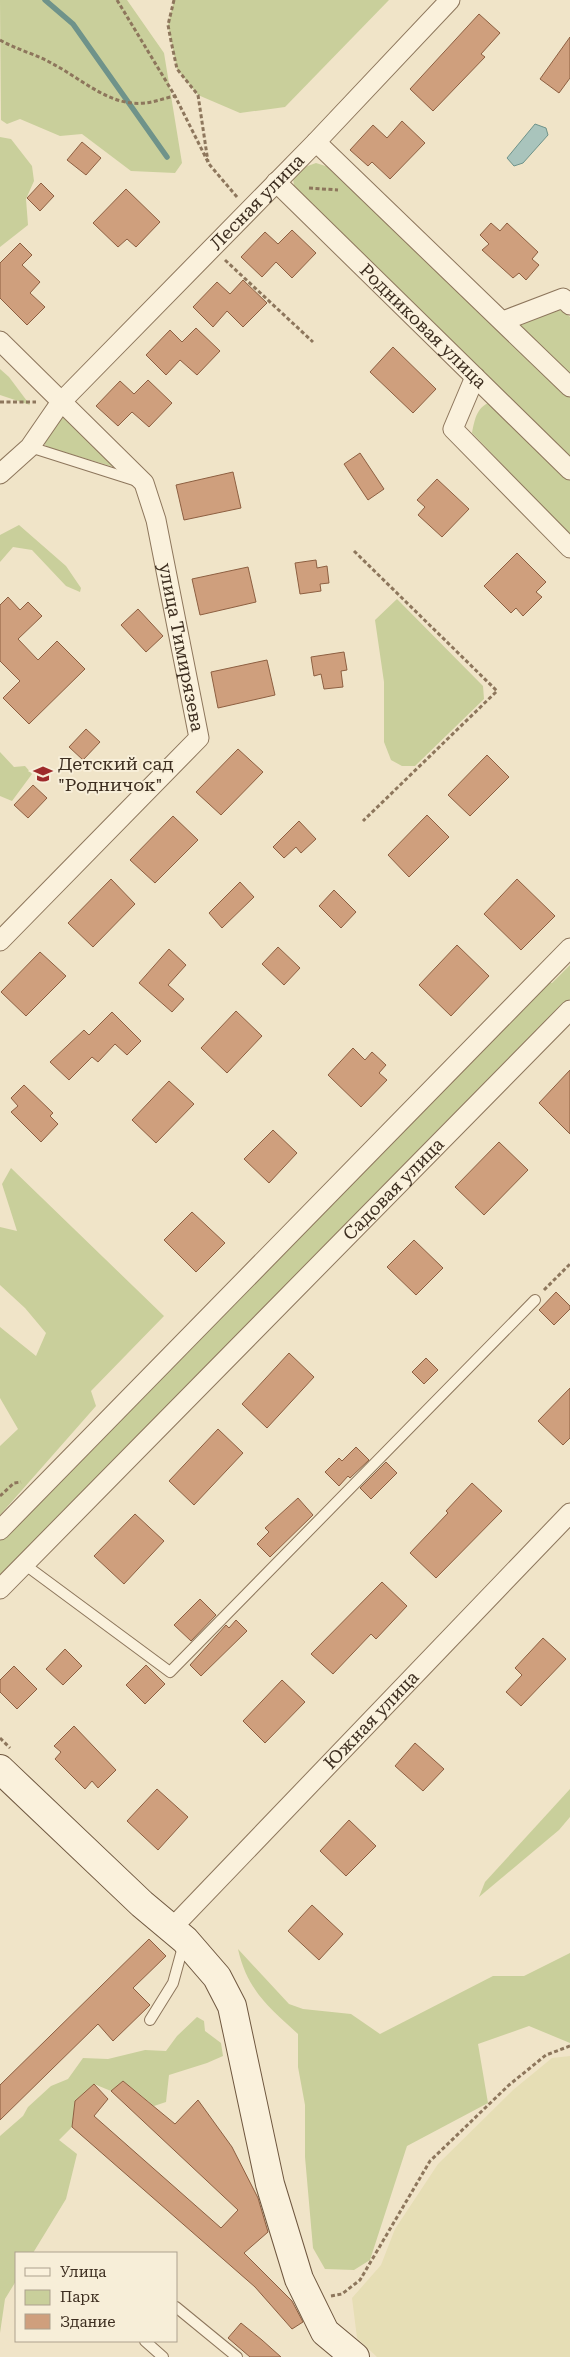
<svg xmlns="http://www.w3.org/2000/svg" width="570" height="2357" viewBox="0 0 570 2357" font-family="'Roboto Serif',serif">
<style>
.farmland{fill:#e6deb5}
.green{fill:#c9cf9b}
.water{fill:#a9c4bc;stroke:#6f938a}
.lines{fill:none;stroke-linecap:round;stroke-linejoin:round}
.stream{stroke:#6f938a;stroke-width:5.5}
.building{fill:#cf9f7d;stroke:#8d5f41}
.lane-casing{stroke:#8d765c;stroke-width:12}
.street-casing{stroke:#8d765c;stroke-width:21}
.secondary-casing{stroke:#6f573f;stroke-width:30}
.path{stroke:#8d765c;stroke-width:3;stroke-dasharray:4 2.5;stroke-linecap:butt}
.lane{stroke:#faf1dc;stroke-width:10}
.street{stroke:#faf1dc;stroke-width:19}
.secondary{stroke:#faf1dc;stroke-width:28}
.labels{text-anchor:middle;stroke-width:4;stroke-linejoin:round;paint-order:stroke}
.street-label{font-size:18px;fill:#3d2e20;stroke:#f7eed8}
.poi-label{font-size:18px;fill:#3d2e20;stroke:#f7eed8;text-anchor:start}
</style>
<rect width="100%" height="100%" fill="#f0e4c8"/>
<!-- farmland -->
<path class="farmland" d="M 570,2056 L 570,2357 L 377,2357 L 357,2338 L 352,2298 L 381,2265 L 395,2229 L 438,2164 L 513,2090 L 552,2058 Z"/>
<!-- green -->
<g class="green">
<path d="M 0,0 L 127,0 L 164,53 L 182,163 L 175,173 L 131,171 L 82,134 L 60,136 L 20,119 L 7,124 L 1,120 Z"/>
<path d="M 174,0 L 389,0 L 285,107 L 240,113 L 198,95 L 177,69 L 168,25 Z"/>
<path d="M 0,137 L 11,139 L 32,166 L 34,181 L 26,199 L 28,225 L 0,247 Z"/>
<path d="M 316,163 L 338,170 L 570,394 L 570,460 L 295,194 L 293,178 L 302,168 Z"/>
<path d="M 551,309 L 564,311 L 570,317 L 570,380 L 521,331 L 521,325 Z"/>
<path d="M 0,369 L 9,377 L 30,405 L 0,395 Z"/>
<path d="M 493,401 L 570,476 L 570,535 L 472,433 C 475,418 477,406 493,401 Z"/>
<path d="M 63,414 L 124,470 L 47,447 L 43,442 Z"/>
<path d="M 19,525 L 66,566 L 81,588 L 80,592 L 66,586 L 32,550 L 13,547 L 0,562 L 0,535 Z"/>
<path d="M 397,599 L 483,686 L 484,699 L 415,766 L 402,766 L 391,760 L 384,742 L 384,682 L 375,620 Z"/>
<path d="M 0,752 L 14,767 L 25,766 L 32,774 L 12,801 L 0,796 Z"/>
<path d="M 570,965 L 570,999 L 0,1578 L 0,1536 L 543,982 L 552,983 Z"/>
<path d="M 11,1168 L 164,1316 L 91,1391 L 96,1406 L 0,1515 L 0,1446 L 18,1429 L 0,1398 L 0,1327 L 36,1356 L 46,1333 L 25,1308 L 0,1285 L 0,1227 L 17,1231 L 2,1184 Z"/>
<path d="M 570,1789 L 570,1817 L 559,1830 L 479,1897 L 485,1882 Z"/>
<path d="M 238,1949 L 289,2004 L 303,2009 L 351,2014 L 380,2034 L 493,1976 L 524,1976 L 570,1953 L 570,2043 L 529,2026 L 478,2044 L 488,2103 L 407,2146 L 370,2260 L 354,2270 L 325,2269 L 313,2248 L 305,2157 L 305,2105 L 298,2067 L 298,2034 C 269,2007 247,1990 238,1949 Z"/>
<path d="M 197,2017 L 204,2021 L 205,2031 L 221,2043 L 223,2056 L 207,2063 L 169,2075 L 166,2102 L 154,2106 L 123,2081 L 111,2091 L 94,2084 L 75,2101 L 72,2127 L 59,2140 L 77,2154 L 66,2199 L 33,2253 L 16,2253 L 16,2281 L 5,2299 L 0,2333 L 0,2136 L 23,2116 L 28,2107 L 51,2086 L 68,2079 L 83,2058 L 108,2059 L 145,2050 L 166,2051 L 177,2036 Z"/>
</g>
<!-- water -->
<path class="water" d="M 535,124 L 546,128 L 548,135 L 523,163 L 514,166 L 507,158 Z"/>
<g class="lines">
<!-- stream -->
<path class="stream" d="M 45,0 L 73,24 L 167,157"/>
</g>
<!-- building -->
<g class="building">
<path d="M 479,14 L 500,33 L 481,54 L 485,57 L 433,111 L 410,89 Z"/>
<path d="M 570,37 L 570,78 L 559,93 L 540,79 Z"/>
<path d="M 402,121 L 425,143 L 390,179 L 372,162 L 368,166 L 350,150 L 373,125 L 387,138 Z"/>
<path d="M 82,142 L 101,158 L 86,175 L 67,160 Z"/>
<path d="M 41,183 L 54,196 L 40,211 L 27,198 Z"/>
<path d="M 126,189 L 160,222 L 136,247 L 127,239 L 118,247 L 93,223 Z"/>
<path d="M 491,223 L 500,231 L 507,223 L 538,252 L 532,259 L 539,265 L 526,280 L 519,273 L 513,278 L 482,250 L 489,244 L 480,235 Z"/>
<path d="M 292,230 L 316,253 L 292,278 L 276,262 L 262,277 L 241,257 L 265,232 L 278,244 Z"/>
<path d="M 20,243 L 32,255 L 22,265 L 40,282 L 30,293 L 45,307 L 27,325 L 0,298 L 0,263 Z"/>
<path d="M 243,280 L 267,303 L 243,327 L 227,311 L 213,327 L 193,307 L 217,282 L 230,294 Z"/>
<path d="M 196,328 L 220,351 L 197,375 L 180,360 L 166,375 L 146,355 L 170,330 L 182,342 Z"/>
<path d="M 393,347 L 436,389 L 413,413 L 370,372 Z"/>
<path d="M 148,380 L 172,403 L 149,427 L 132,412 L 118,426 L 96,406 L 120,381 L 134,394 Z"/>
<path d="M 360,453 L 384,489 L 368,500 L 344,464 Z"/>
<path d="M 233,472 L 241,508 L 184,520 L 176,485 Z"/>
<path d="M 437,479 L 469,509 L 442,537 L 418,515 L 425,507 L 417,500 Z"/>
<path d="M 517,553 L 546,582 L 536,592 L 542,597 L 523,616 L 516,608 L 511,613 L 484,586 Z"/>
<path d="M 316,560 L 317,568 L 327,566 L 329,583 L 320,584 L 321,591 L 300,594 L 295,563 Z"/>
<path d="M 248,567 L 256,602 L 200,615 L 192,579 Z"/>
<path d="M 8,597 L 20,610 L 28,602 L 42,616 L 18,639 L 38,660 L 57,641 L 85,669 L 29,724 L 3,698 L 20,681 L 0,661 L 0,605 Z"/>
<path d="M 138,609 L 163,636 L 146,652 L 121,625 Z"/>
<path d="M 344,652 L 347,670 L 341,671 L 343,687 L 324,689 L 321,674 L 314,676 L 311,657 Z"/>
<path d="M 267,660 L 275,695 L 218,708 L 211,672 Z"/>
<path d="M 86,729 L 100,742 L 83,760 L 69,747 Z"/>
<path d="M 238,749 L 263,772 L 221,815 L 196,792 Z"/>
<path d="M 487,755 L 509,777 L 470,816 L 448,795 Z"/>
<path d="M 33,785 L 47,798 L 28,818 L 14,805 Z"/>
<path d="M 427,815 L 449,837 L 409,877 L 388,855 Z"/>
<path d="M 173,816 L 198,840 L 155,883 L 130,860 Z"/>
<path d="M 299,821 L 316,839 L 301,853 L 296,847 L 284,858 L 273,847 Z"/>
<path d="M 111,879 L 135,904 L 93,947 L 68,923 Z"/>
<path d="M 517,879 L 555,916 L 521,950 L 484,914 Z"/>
<path d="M 240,882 L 254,897 L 222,928 L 209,913 Z"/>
<path d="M 334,890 L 356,912 L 341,928 L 319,906 Z"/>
<path d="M 457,945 L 489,976 L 451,1016 L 419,985 Z"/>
<path d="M 278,947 L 300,968 L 284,985 L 262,964 Z"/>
<path d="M 169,949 L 186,965 L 168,985 L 184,999 L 172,1012 L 139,983 Z"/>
<path d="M 40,952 L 66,976 L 26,1016 L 1,992 Z"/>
<path d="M 236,1011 L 262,1036 L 227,1073 L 201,1048 Z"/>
<path d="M 112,1012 L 141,1041 L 127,1055 L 115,1044 L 98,1062 L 92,1057 L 69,1080 L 50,1062 L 84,1030 L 89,1035 Z"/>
<path d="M 353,1048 L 365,1060 L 372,1052 L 386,1065 L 379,1073 L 387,1080 L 361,1107 L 328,1075 Z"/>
<path d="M 570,1070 L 570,1134 L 539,1103 Z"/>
<path d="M 169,1081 L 194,1104 L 156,1143 L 132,1120 Z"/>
<path d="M 24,1085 L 53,1113 L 50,1116 L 58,1124 L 41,1142 L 11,1112 L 18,1106 L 11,1098 Z"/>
<path d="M 273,1130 L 297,1153 L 269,1183 L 244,1159 Z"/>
<path d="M 499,1142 L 528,1170 L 484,1215 L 455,1187 Z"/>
<path d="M 192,1212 L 225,1243 L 196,1272 L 164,1240 Z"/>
<path d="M 414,1240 L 443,1268 L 416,1295 L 387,1267 Z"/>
<path d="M 556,1292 L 570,1306 L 570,1309 L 554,1325 L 539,1310 Z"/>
<path d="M 289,1353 L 314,1377 L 267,1428 L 242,1404 Z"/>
<path d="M 426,1358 L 438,1370 L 424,1384 L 412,1372 Z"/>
<path d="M 570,1388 L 570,1438 L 563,1445 L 538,1421 Z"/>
<path d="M 218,1429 L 243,1453 L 194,1505 L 169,1481 Z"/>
<path d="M 356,1447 L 369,1460 L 350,1478 L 348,1476 L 339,1486 L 325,1472 L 339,1458 L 342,1461 Z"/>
<path d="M 386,1462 L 397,1473 L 371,1499 L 360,1488 Z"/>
<path d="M 472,1483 L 502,1511 L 436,1578 L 410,1553 L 448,1513 L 446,1511 Z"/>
<path d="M 298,1498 L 313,1515 L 270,1557 L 257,1544 L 269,1532 L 265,1528 Z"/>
<path d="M 135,1514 L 164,1541 L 124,1584 L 94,1556 Z"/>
<path d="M 382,1582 L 407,1606 L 376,1639 L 371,1634 L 333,1674 L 311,1654 Z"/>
<path d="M 200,1599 L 216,1615 L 191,1641 L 174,1625 Z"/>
<path d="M 236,1620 L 247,1631 L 201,1676 L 190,1665 L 226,1625 L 229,1628 Z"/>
<path d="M 543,1638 L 566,1659 L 521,1706 L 506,1692 L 522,1675 L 515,1668 Z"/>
<path d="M 65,1649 L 82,1666 L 63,1685 L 46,1669 Z"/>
<path d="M 146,1665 L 165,1684 L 145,1704 L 126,1685 Z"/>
<path d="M 14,1666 L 37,1689 L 17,1709 L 0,1692 L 0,1680 Z"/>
<path d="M 282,1680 L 305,1702 L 265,1743 L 243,1721 Z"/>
<path d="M 74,1726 L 116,1770 L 98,1788 L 92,1781 L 85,1789 L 55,1759 L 61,1752 L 54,1746 Z"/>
<path d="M 415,1743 L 444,1769 L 423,1791 L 395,1766 Z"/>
<path d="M 157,1789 L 188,1817 L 158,1850 L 127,1821 Z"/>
<path d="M 349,1820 L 376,1846 L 346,1876 L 320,1851 Z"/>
<path d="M 312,1905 L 343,1934 L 319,1960 L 288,1931 Z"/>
<path d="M 149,1939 L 166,1956 L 133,1988 L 150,2005 L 113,2041 L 98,2024 L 0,2120 L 0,2085 Z"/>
<path d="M 123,2081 L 175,2124 L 198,2100 L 232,2147 L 258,2198 L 268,2232 L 244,2253 L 292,2301 L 303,2322 L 292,2329 L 255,2287 L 72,2127 L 75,2101 L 94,2084 L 108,2099 L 94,2116 L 221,2228 L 238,2210 L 111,2091 Z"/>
<path d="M 241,2323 L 262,2340 L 281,2357 L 250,2357 L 228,2338 Z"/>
</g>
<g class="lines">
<!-- lane casing -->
<g class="lane-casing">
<g id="lane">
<path d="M 30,447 L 137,481"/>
<path d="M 24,1564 L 170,1672 L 535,1300"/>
<path d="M 150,2020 L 173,1983 L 184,1943"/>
<path d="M 176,2307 L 237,2357"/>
<path d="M 145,2341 L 163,2357"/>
</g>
</g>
<!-- street casing -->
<g class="street-casing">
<g id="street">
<path d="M 316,142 L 570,387"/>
<path id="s1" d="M 276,182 L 570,470"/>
<path d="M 503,321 L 563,298 L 570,305"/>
<path id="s2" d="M 0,341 L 144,483 L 156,520 L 199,738 L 0,941"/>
<path d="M 475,377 L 453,429 L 570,548"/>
<path id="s3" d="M 0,474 L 30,447 L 61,402 L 316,142 L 450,0"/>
<path d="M 0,1530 L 570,948"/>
<path id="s4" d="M 0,1589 L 570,1010"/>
<path id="s5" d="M 172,1928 L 570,1513"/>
</g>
</g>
<!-- secondary casing -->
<g class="secondary-casing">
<path id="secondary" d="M 0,1769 L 142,1904 L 185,1940 L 217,1977 L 232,2006 L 270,2184 L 299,2279 L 325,2332 L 355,2357"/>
</g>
<!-- path -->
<g class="path">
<path d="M 117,0 L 175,96 L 209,164 L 237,197"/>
<path d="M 174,0 L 168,25 L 171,41 L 177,69 L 198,95 L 208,162"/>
<path d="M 0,40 C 17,50 36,54 53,64 C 82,79 110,107 145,103 C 155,102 165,98 175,96"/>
<path d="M 309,188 L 338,190"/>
<path d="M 225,260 L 313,342"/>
<path d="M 0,402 L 36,402"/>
<path d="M 354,551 L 497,691 L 363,821"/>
<path d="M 544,1290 L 570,1264"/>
<path d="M 0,1496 L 14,1483 L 21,1482"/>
<path d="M 0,1738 L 10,1748"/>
<path d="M 331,2296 L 342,2294 L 360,2280 L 430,2161 L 509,2085 L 546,2055 L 570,2046"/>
</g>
<!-- lane -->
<use href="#lane" class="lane"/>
<!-- street -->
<use href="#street" class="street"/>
<!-- secondary -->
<use href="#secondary" class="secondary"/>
</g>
<!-- icons -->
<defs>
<g id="school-bare" transform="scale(1.5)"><path d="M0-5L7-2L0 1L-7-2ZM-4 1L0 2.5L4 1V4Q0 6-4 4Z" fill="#9e2a2b" stroke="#f7eed8" stroke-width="2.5" paint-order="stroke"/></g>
</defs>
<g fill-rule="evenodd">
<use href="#school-bare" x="43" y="774"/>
</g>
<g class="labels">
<!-- street labels -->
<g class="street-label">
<text dy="6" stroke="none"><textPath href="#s3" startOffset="375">Лесная улица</textPath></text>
<text dy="6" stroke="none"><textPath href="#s1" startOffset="206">Родниковая улица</textPath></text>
<text dy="6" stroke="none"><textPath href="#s2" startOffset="371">улица Тимирязева</textPath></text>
<text dy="6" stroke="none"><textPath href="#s4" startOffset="561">Садовая улица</textPath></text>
<text dy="6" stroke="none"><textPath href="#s5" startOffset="288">Южная улица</textPath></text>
</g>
<!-- poi labels -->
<g class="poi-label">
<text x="58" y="770">Детский сад<tspan x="58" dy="21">"Родничок"</tspan></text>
</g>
</g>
<!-- legend -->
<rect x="15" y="2252" width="162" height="90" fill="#f7eed8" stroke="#ada18e"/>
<rect x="25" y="2268" width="25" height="8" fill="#faf1dc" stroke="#ada18e"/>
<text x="60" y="2277" font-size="15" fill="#3d2e20">Улица</text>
<rect x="25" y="2290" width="25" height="15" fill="#c9cf9b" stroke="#ada18e"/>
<text x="60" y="2302" font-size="15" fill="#3d2e20">Парк</text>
<rect x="25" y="2314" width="25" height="15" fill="#cf9f7d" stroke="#ada18e"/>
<text x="60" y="2327" font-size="15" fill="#3d2e20">Здание</text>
</svg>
